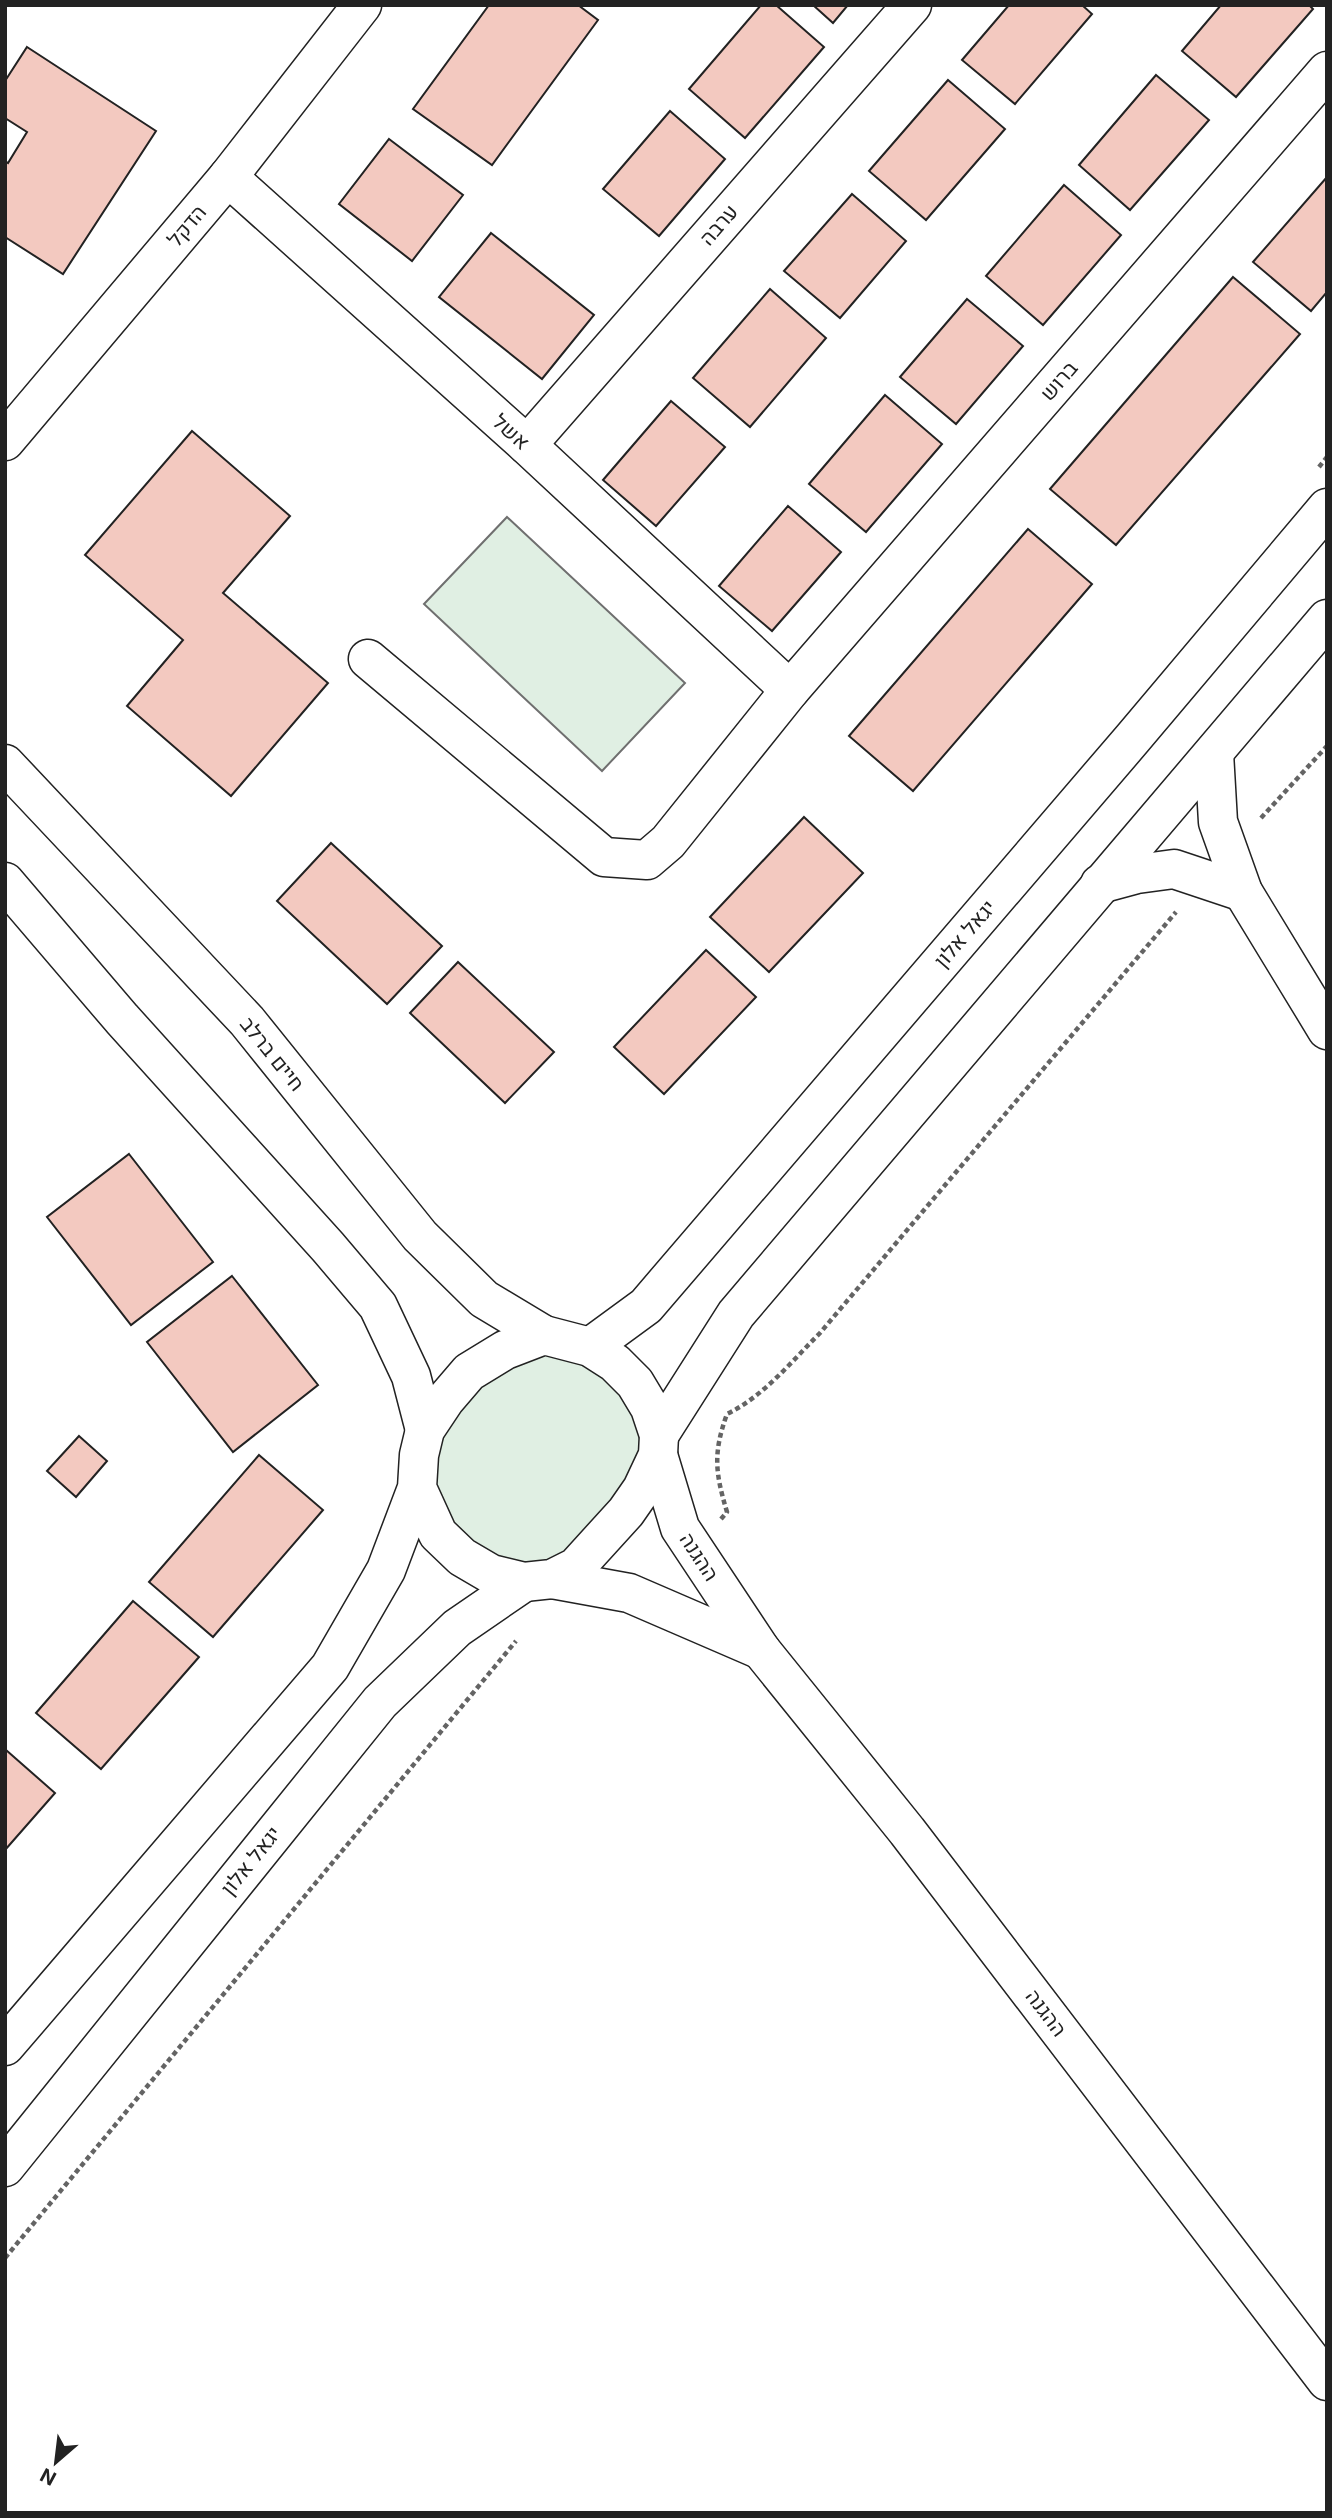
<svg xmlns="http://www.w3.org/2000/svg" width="1332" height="2518" viewBox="0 0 1332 2518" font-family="Inter,Heebo,sans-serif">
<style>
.green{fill:#e0efe3;stroke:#6f6f6f;stroke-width:2}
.building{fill:#f3c9c0;stroke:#222;stroke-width:2}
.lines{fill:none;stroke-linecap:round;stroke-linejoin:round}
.minor-casing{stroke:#222;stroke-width:41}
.path{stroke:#646464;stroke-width:4.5;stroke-dasharray:5 3.5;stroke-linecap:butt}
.minor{stroke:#fff;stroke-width:38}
.labels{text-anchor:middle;stroke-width:5;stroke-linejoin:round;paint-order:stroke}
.street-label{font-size:21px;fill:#222;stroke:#fff}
</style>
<rect width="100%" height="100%" fill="#fff"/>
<!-- green -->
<g class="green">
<path d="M 507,517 L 685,683 L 602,771 L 424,604 Z"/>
<path d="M 542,1341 L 611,1367 L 652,1456 L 546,1576 L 464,1552 L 423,1455 L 450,1400 Z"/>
</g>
<!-- building -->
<g class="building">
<path d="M 489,5 L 578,5 L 598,20 L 492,165 L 413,109 Z"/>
<path d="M 761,5 L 776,5 L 824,47 L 745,138 L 689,89 Z"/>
<path d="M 813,5 L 848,5 L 833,23 Z"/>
<path d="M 1009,5 L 1082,5 L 1092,14 L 1015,104 L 962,60 Z"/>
<path d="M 1221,5 L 1309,5 L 1313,9 L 1236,97 L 1182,51 Z"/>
<path d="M 27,47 L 156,131 L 63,274 L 5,237 L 5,161 L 8,163 L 27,132 L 5,118 L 5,81 Z"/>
<path d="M 1156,75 L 1209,120 L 1130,210 L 1079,165 Z"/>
<path d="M 948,80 L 1005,129 L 926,220 L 869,171 Z"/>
<path d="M 670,111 L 725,159 L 659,236 L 603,189 Z"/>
<path d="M 389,139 L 463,195 L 412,261 L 339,204 Z"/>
<path d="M 1327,177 L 1327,292 L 1311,311 L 1253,262 Z"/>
<path d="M 1064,185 L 1121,235 L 1043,325 L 986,276 Z"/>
<path d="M 852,194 L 906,241 L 840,318 L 784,271 Z"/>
<path d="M 491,233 L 594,315 L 542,379 L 439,297 Z"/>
<path d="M 1233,277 L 1300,334 L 1116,545 L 1050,489 Z"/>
<path d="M 770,289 L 826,338 L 750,427 L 693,378 Z"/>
<path d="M 967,299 L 1023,346 L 956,424 L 900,377 Z"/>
<path d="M 885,395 L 942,444 L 866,532 L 809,484 Z"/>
<path d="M 671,401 L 725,447 L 656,526 L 603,480 Z"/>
<path d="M 192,431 L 290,516 L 223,593 L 328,683 L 231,796 L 127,706 L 183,640 L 85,555 Z"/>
<path d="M 788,506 L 841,552 L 772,631 L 719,586 Z"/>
<path d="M 1028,529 L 1092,584 L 913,791 L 849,736 Z"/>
<path d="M 804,817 L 863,873 L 769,972 L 710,917 Z"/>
<path d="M 331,843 L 442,946 L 387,1004 L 277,901 Z"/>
<path d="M 706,950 L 756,997 L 664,1094 L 614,1047 Z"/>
<path d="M 458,962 L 554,1052 L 505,1103 L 410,1013 Z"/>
<path d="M 129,1154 L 213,1262 L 131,1325 L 47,1217 Z"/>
<path d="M 232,1276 L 318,1385 L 233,1452 L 147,1342 Z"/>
<path d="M 79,1436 L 107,1461 L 76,1497 L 47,1471 Z"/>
<path d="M 259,1455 L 323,1510 L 213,1637 L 149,1582 Z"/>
<path d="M 133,1601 L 199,1657 L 101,1769 L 36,1713 Z"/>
<path d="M 6,1750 L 55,1793 L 5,1850 L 5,1752 Z"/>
</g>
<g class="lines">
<!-- minor casing -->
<g class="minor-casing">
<g id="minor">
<path d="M 228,177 L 527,445 L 790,690"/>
<path d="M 5,441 L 228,177 L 362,5"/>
<path d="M 527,445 L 912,5"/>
<path d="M 368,659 L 604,857 L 647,860 L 668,842 L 790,690 L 1327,71"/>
<path d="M 1214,753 L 1218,822 L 1243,892 L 1327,1030"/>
<path d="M 5,764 L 247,1021 L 420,1236 L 484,1299 L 544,1335"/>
<path d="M 5,882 L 122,1019 L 328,1247 L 378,1306 L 411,1376 L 425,1430"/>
<path d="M 1100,884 L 1137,874 L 1174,869 L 1243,892"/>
<path d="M 590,1347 L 646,1306 L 1133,738 L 1327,508"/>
<path d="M 659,1435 L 736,1314 L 1327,619"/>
<path d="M 658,1455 L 680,1528 L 761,1650 L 907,1831 L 1327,2381"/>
<path d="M 552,1579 L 629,1593 L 761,1650"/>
<path d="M 5,2046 L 330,1667 L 386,1570 L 417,1488 L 419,1455 L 425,1430 L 445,1400 L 469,1372 L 505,1350 L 544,1335 L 590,1347 L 615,1363 L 635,1383 L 650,1408 L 659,1435 L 658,1455 L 642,1489 L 626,1512 L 576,1567 L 552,1579 L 524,1582 L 491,1574 L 462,1557 L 438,1534 L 417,1488"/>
<path d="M 5,2167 L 380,1702 L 457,1628 L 524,1582"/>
</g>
</g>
<!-- path -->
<g class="path">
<path d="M 1319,467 L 1327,457"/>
<path d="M 1261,818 L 1327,746"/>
<path d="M 721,1519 L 727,1512 C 715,1472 713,1453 727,1414 C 764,1396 791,1362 820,1333 L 1176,912"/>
<path d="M 5,2258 L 516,1641"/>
</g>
<!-- minor -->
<use href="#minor" class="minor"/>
</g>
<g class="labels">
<!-- street labels -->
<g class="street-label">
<text transform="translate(719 225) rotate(-49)" y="7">ערבה</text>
<text transform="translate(187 226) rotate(-50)" y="7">הדקל</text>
<text transform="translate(1059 381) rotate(-49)" y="7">ברוש</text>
<text transform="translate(511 432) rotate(42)" y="7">אשל</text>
<text transform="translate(965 934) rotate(-49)" y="7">יגאל אלון</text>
<text transform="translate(272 1054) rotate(51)" y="7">חיים ברלב</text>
<text transform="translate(699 1557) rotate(57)" y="7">ההגנה</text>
<text transform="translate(251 1861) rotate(-51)" y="7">יגאל אלון</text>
<text transform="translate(1046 2013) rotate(53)" y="7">ההגנה</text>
</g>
</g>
<!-- border -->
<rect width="1332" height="2518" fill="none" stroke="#222222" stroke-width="14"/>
<!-- north arrow -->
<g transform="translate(56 2462) rotate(208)" stroke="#ffffff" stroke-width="5" paint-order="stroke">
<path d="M0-5L12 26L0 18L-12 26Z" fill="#222222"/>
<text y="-10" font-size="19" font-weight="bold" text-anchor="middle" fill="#222222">N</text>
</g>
</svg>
